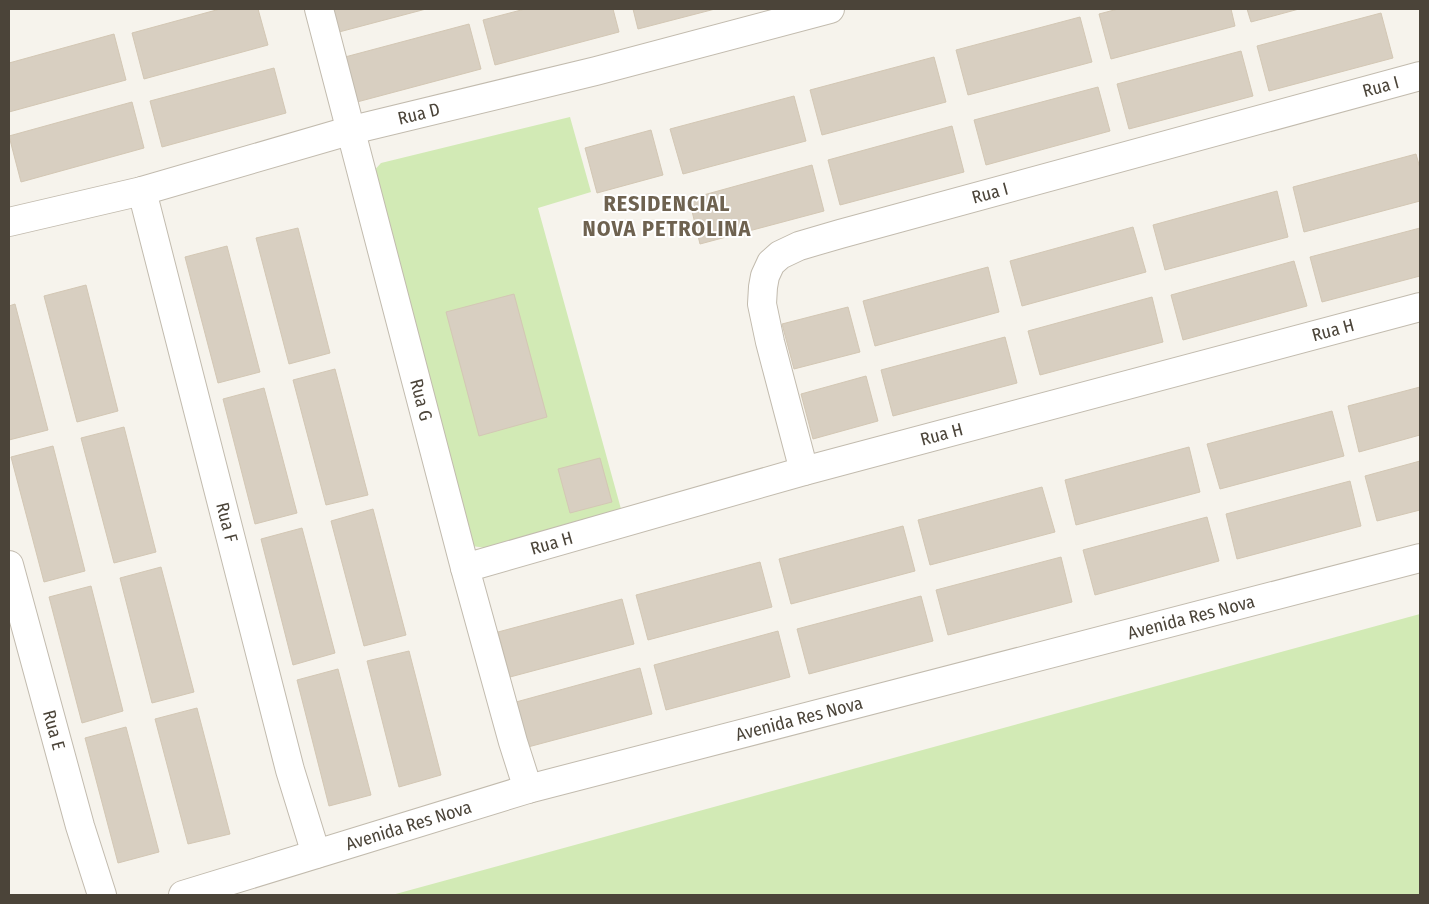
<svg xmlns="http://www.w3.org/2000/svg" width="1429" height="904" viewBox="0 0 1429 904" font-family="'Fira Sans Condensed',sans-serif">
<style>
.green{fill:#d2eab5}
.building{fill:#d8cfc1;stroke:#d3c7b4}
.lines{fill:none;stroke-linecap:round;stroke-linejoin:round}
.street-casing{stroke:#c2bbae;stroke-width:30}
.street{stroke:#fff;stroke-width:28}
.labels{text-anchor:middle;stroke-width:4;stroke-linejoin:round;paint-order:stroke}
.street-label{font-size:18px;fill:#4b4439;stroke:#fff}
.district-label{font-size:22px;font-weight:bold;letter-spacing:1px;fill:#6e6250;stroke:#fff}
</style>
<rect width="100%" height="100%" fill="#f6f3ec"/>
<!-- green -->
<g class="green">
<path d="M 570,117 L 591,192 L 538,208 L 621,509 L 486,548 L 472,546 L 371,174 L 381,163 Z"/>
<path d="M 1420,614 L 1420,895 L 392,895 Z"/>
</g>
<!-- building -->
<g class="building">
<path d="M 220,9 L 258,9 L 268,45 L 144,79 L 132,33 Z"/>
<path d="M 333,9 L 426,9 L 339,32 Z"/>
<path d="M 525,9 L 613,9 L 619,32 L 495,65 L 483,20 Z"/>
<path d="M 633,9 L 715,9 L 638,29 Z"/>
<path d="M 1118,9 L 1231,9 L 1235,26 L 1111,59 L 1099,14 Z"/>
<path d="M 1247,9 L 1299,9 L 1251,22 Z"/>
<path d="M 1381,13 L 1393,58 L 1269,91 L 1257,46 Z"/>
<path d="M 1080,17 L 1092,62 L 968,95 L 956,50 Z"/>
<path d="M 469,24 L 481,69 L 357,102 L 345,57 Z"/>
<path d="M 114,34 L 126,80 L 9,112 L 9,63 Z"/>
<path d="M 1241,51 L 1253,96 L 1129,129 L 1117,84 Z"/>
<path d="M 934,57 L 946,102 L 822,135 L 810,90 Z"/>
<path d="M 274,68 L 286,113 L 162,147 L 150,101 Z"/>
<path d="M 1098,87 L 1110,131 L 986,165 L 974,120 Z"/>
<path d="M 794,96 L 806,141 L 683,174 L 670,129 Z"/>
<path d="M 132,102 L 144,148 L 21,182 L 9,136 Z"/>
<path d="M 952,126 L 964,172 L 840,205 L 828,160 Z"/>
<path d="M 651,130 L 663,175 L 597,193 L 585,148 Z"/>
<path d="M 1416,154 L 1420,168 L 1420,201 L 1304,232 L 1293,187 Z"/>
<path d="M 812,165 L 824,211 L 700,244 L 689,199 Z"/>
<path d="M 1277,191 L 1288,237 L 1165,270 L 1153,225 Z"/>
<path d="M 1133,227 L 1146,272 L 1022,306 L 1010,261 Z"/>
<path d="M 298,228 L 330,353 L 289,364 L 256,238 Z"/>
<path d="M 1420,228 L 1420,276 L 1322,302 L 1310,257 Z"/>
<path d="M 227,246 L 260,372 L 218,383 L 185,257 Z"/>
<path d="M 1294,261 L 1307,306 L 1183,340 L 1171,295 Z"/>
<path d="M 988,267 L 999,312 L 875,346 L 863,301 Z"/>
<path d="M 86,285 L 118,411 L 77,422 L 44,296 Z"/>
<path d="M 514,294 L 547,417 L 479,436 L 446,312 Z"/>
<path d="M 1152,297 L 1163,342 L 1040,375 L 1028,331 Z"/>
<path d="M 15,304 L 48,430 L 9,440 L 9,306 Z"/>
<path d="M 848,307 L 860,352 L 794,369 L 782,324 Z"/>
<path d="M 1005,337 L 1017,383 L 893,416 L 881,370 Z"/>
<path d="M 335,369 L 368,495 L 326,505 L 293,380 Z"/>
<path d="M 866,376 L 878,421 L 813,439 L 801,394 Z"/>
<path d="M 1420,387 L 1420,435 L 1359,452 L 1348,406 Z"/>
<path d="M 264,388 L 297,513 L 255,524 L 223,399 Z"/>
<path d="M 1332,411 L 1344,456 L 1220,489 L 1207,444 Z"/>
<path d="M 124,427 L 156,552 L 114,563 L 81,438 Z"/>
<path d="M 53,446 L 85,571 L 44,582 L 11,457 Z"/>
<path d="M 1189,447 L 1200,492 L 1076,525 L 1065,480 Z"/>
<path d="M 600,458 L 612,502 L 570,513 L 558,469 Z"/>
<path d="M 1420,461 L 1420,510 L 1377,521 L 1365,476 Z"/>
<path d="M 1350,481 L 1361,526 L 1237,559 L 1226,514 Z"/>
<path d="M 1042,487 L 1055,532 L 930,565 L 918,520 Z"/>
<path d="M 373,509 L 406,635 L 364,646 L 331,521 Z"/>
<path d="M 1207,517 L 1219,561 L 1095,595 L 1083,550 Z"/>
<path d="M 903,526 L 915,571 L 791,604 L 779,559 Z"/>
<path d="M 302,528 L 335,653 L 293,665 L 261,539 Z"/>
<path d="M 1061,557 L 1072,602 L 948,635 L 936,590 Z"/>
<path d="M 760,562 L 772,607 L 648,640 L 636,595 Z"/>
<path d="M 161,567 L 194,692 L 152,703 L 120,578 Z"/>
<path d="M 91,586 L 123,711 L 82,723 L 49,597 Z"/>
<path d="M 921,596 L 933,641 L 809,674 L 797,629 Z"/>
<path d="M 622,599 L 634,644 L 510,677 L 498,632 Z"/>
<path d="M 778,631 L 790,677 L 666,710 L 654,665 Z"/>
<path d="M 409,651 L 441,775 L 399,787 L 367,661 Z"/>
<path d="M 640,668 L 652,714 L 528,747 L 516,702 Z"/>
<path d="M 338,669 L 371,795 L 329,806 L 297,680 Z"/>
<path d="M 197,708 L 230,834 L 188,844 L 155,719 Z"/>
<path d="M 126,727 L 159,852 L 118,863 L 85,738 Z"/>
</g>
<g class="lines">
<!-- street casing -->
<g class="street-casing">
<g id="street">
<path id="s1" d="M 319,9 L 465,568 L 513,742 L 528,789"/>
<path id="s2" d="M 142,191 L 290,770 L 316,854"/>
<path id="s3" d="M 9,222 L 142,191 L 352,130 L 596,71 L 830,9"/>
<path id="s4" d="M 804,471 L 770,342 L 762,304 L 763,287 L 765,276 L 771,263 L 780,255 L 799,246 L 840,234 L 1420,76"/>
<path id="s5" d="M 9,565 L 80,826 L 102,895"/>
<path id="s6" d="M 465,568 L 804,471 L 1420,307"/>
<path id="s7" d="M 183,895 L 528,789 L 1420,558"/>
</g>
</g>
<!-- street -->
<use href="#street" class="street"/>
</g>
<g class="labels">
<!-- street labels -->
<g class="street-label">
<text dy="6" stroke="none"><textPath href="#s4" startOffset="851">Rua I</textPath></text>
<text dy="6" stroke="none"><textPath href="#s3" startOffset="424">Rua D</textPath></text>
<text dy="6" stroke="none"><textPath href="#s4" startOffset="446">Rua I</textPath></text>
<text dy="6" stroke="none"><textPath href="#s6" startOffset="900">Rua H</textPath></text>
<text dy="6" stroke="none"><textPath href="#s1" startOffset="404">Rua G</textPath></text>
<text dy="6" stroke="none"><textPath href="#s6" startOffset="495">Rua H</textPath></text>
<text dy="6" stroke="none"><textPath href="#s2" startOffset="342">Rua F</textPath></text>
<text dy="6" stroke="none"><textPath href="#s6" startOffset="90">Rua H</textPath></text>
<text dy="6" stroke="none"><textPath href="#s7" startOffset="1046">Avenida Res Nova</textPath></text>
<text dy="6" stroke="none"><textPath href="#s7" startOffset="641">Avenida Res Nova</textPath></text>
<text dy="6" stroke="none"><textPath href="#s5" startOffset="171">Rua E</textPath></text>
<text dy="6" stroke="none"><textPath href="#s7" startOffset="236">Avenida Res Nova</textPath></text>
</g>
<!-- district labels -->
<g class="district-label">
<text x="667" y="211">RESIDENCIAL<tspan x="667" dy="25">NOVA PETROLINA</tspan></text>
</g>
</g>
<!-- border -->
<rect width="1429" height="904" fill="none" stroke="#4b4439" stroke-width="20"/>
</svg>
